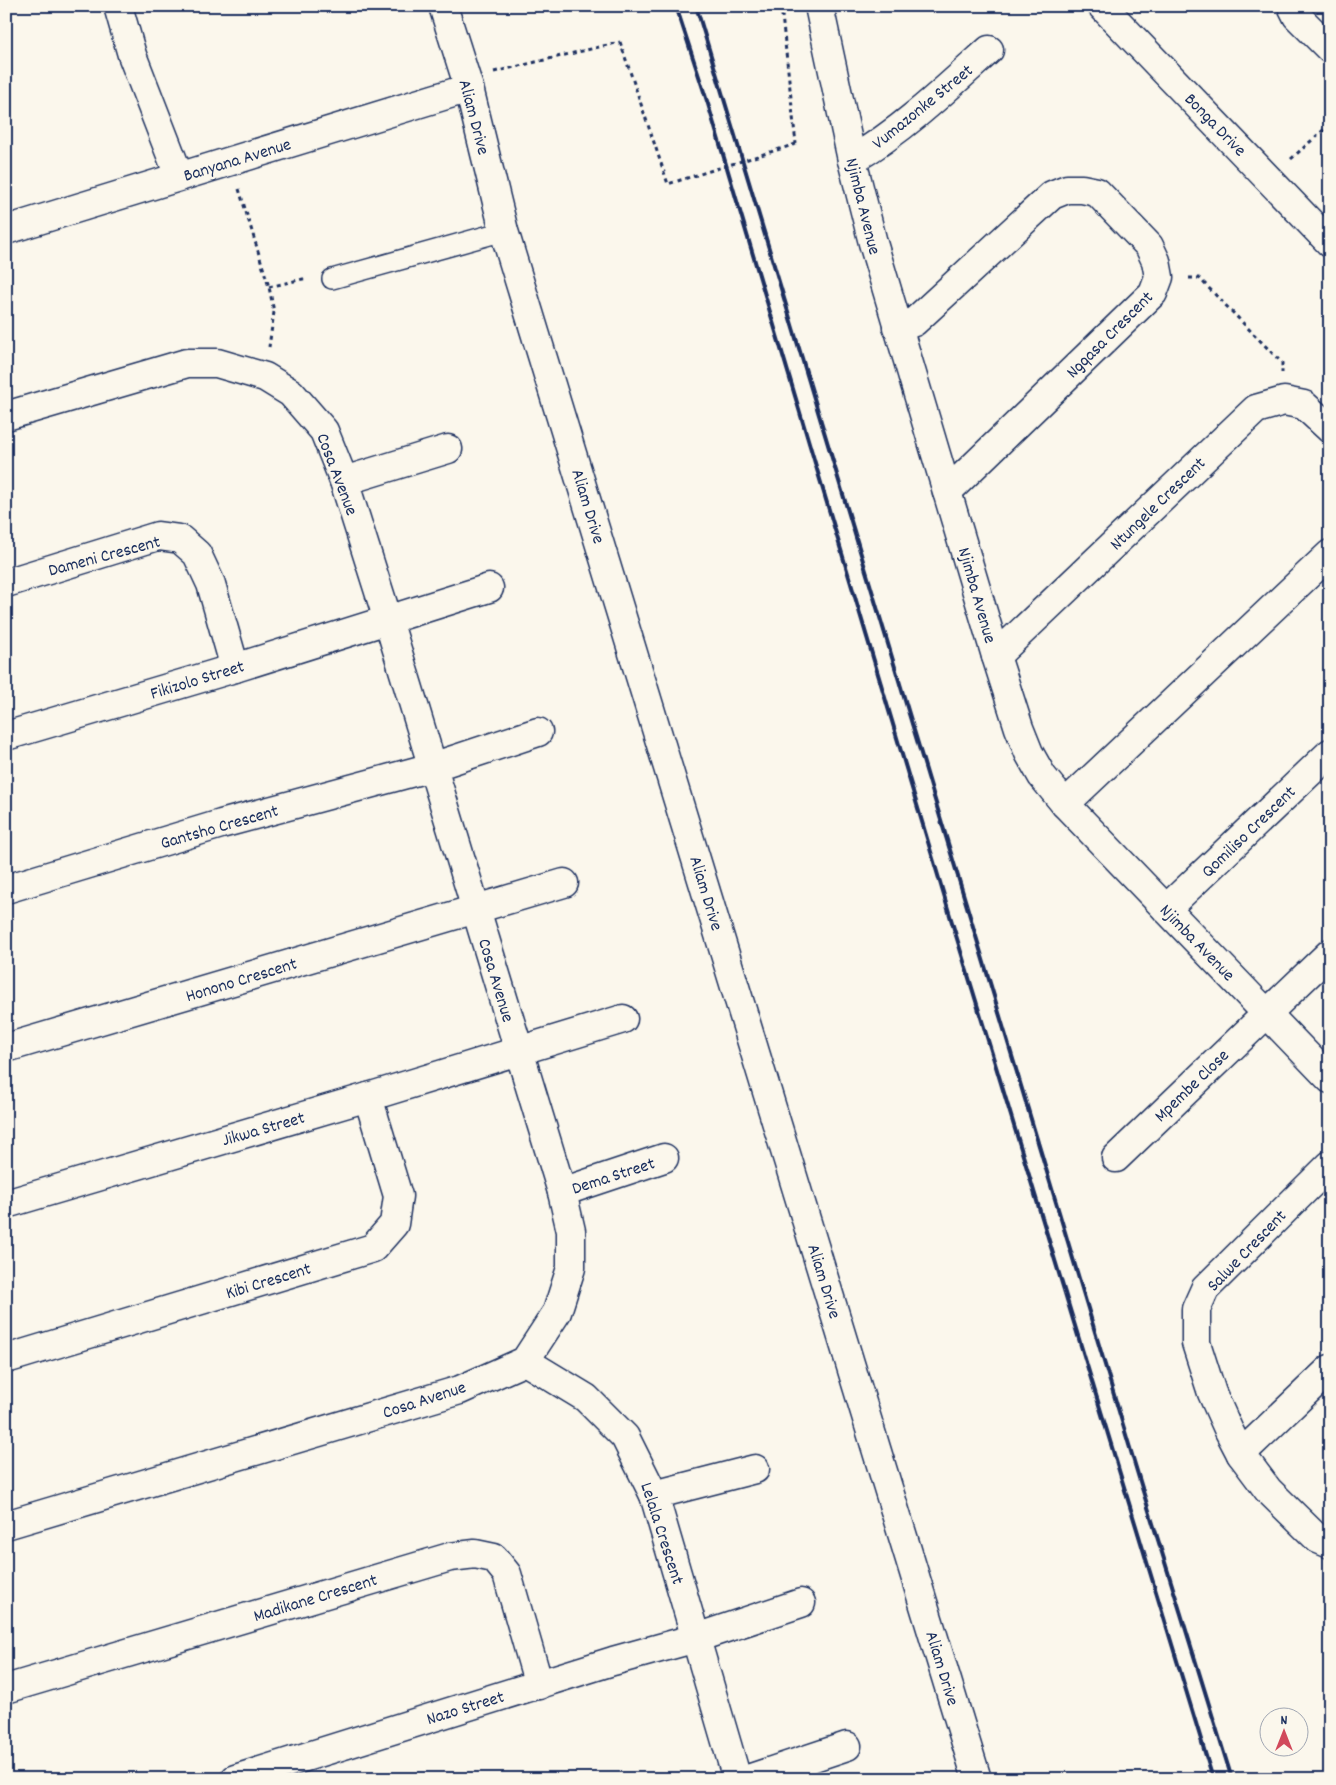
<svg xmlns="http://www.w3.org/2000/svg" width="1336" height="1785" viewBox="0 0 1336 1785" font-family="Dekko,sans-serif">
<style>
.lines{fill:none;stroke-linecap:round;stroke-linejoin:round}
.lane-casing{stroke:#1b2f5e;stroke-width:22}
.street-casing{stroke:#1b2f5e;stroke-width:31}
.secondary-casing{stroke:#1b2f5e;stroke-width:31}
.path{stroke:#1b2f5e;stroke-width:3;stroke-dasharray:4 4;stroke-linecap:butt}
.lane{stroke:#fbf7ec;stroke-width:19}
.street{stroke:#fbf7ec;stroke-width:28}
.secondary{stroke:#fbf7ec;stroke-width:28}
.rail{stroke:#1b2f5e;stroke-width:4}
.path-bridge{stroke:#1b2f5e;stroke-width:3;stroke-dasharray:4 4;stroke-linecap:butt}
.labels{text-anchor:middle;stroke-width:4.5;stroke-linejoin:round;paint-order:stroke}
.street-label{font-size:18px;fill:#1b2f5e;stroke:#fbf7ec}
</style>
<rect width="100%" height="100%" fill="#fbf7ec"/>
<filter id="ink" filterUnits="userSpaceOnUse"><feTurbulence type="fractalNoise" baseFrequency=".02" numOctaves="2"/><feDisplacementMap in="SourceGraphic" scale="10" xChannelSelector="R" yChannelSelector="G"/><feConvolveMatrix kernelMatrix="1 2 1 2 8 2 1 2 1" color-interpolation-filters="sRGB"/></filter>
<g filter="url(#ink)">
<g class="lines">
<!-- lane casing -->
<g class="lane-casing">
<path id="lane" d="M 332,279 L 504,231"/>
</g>
<!-- street casing -->
<g class="street-casing">
<g id="street">
<path d="M 118,6 L 132,55 L 179,176"/>
<path d="M 819,6 L 852,160 L 873,243 L 996,656 L 1019,728 L 1029,753 L 1042,776 L 1065,804 L 1330,1079"/>
<path d="M 1292,6 L 1297,16 L 1330,49"/>
<path d="M 852,160 C 903,130 945,90 989,50"/>
<path d="M 6,230 L 469,88"/>
<path d="M 897,327 L 914,322 L 1052,195 L 1067,189 L 1082,189 L 1097,192 L 1149,246 L 1156,261 L 1159,277 L 1153,293 L 947,492"/>
<path d="M 6,416 L 187,363 L 217,363 L 265,377 L 291,393 L 324,431 L 344,481 L 388,620 L 562,1192 L 571,1231 L 571,1268 L 557,1312 L 525,1361 L 460,1390 L 6,1525"/>
<path d="M 344,481 L 448,449"/>
<path d="M 6,583 L 158,536 L 180,539 L 197,554 L 211,584 L 235,668"/>
<path d="M 996,656 L 1256,409 L 1284,401 L 1304,405 L 1330,429"/>
<path d="M 6,736 L 235,668 L 489,588"/>
<path d="M 1065,804 L 1330,554"/>
<path d="M 6,889 L 221,824 L 432,767 L 538,732"/>
<path d="M 1166,909 L 1330,753"/>
<path d="M 6,1048 L 564,883"/>
<path d="M 1116,1158 L 1330,953"/>
<path d="M 1330,1165 L 1205,1289 L 1196,1309 L 1196,1343 L 1212,1393 L 1229,1431 L 1241,1454 L 1268,1490 L 1318,1539 L 1330,1544"/>
<path d="M 562,1192 L 664,1158"/>
<path d="M 6,1204 L 368,1097 L 623,1019"/>
<path d="M 6,1359 L 373,1248 L 394,1224 L 398,1196 L 368,1097"/>
<path d="M 525,1361 L 586,1398 L 625,1437 L 654,1495 L 737,1779"/>
<path d="M 1241,1454 L 1330,1369"/>
<path d="M 654,1495 L 755,1469"/>
<path d="M 6,1689 L 450,1557 L 475,1554 L 494,1558 L 507,1574 L 539,1685"/>
<path d="M 235,1779 L 613,1661 L 696,1638 L 801,1603"/>
<path d="M 748,1779 L 847,1746"/>
</g>
</g>
<!-- secondary casing -->
<g class="secondary-casing">
<g id="secondary">
<path d="M 443,6 L 469,88 L 504,231 L 977,1779"/>
<path d="M 1102,6 L 1330,243"/>
</g>
</g>
<!-- path -->
<g class="path">
<path d="M 781,6 L 796,144"/>
<path d="M 494,72 L 620,42"/>
<path d="M 1291,159 L 1330,124"/>
<path d="M 239,189 L 269,287 L 274,312 L 269,347"/>
<path d="M 1189,278 L 1199,278 L 1282,363 L 1282,373"/>
<path d="M 269,287 L 307,278"/>
</g>
<!-- lane -->
<use href="#lane" class="lane"/>
<!-- street -->
<use href="#street" class="street"/>
<!-- secondary -->
<use href="#secondary" class="secondary"/>
<!-- rail -->
<g class="rail">
<path d="M 676,6 L 708,104 L 951,919 L 1213,1779"/>
<path d="M 696,6 L 1142,1488 L 1232,1779"/>
</g>
<!-- path-bridge -->
<path class="path-bridge" d="M 620,42 L 668,184 L 796,144"/>
</g>
</g>
<g class="labels">
<!-- street labels -->
<g class="street-label">
<text transform="translate(922 106) rotate(-39)" y="6">Vumazonke Street</text>
<text transform="translate(475 117) rotate(75)" y="6">Aliam Drive</text>
<text transform="translate(1216 124) rotate(46)" y="6">Bonga Drive</text>
<text transform="translate(237 159) rotate(-17)" y="6">Banyana Avenue</text>
<text transform="translate(864 206) rotate(76)" y="6">Njimba Avenue</text>
<text transform="translate(1109 334) rotate(-45)" y="6">Ngqasa Crescent</text>
<text transform="translate(338 474) rotate(69)" y="6">Cosa Avenue</text>
<text transform="translate(1157 503) rotate(-44)" y="6">Ntungele Crescent</text>
<text transform="translate(589 506) rotate(73)" y="6">Aliam Drive</text>
<text transform="translate(104 555) rotate(-15)" y="6">Dameni Crescent</text>
<text transform="translate(978 595) rotate(74)" y="6">Njimba Avenue</text>
<text transform="translate(197 679) rotate(-17)" y="6">Fikizolo Street</text>
<text transform="translate(219 826) rotate(-16)" y="6">Gantsho Crescent</text>
<text transform="translate(1248 831) rotate(-44)" y="6">Qomiliso Crescent</text>
<text transform="translate(707 893) rotate(73)" y="6">Aliam Drive</text>
<text transform="translate(1198 942) rotate(46)" y="6">Njimba Avenue</text>
<text transform="translate(241 979) rotate(-17)" y="6">Honono Crescent</text>
<text transform="translate(497 980) rotate(73)" y="6">Cosa Avenue</text>
<text transform="translate(1191 1085) rotate(-44)" y="6">Mpembe Close</text>
<text transform="translate(263 1128) rotate(-16)" y="6">Jikwa Street</text>
<text transform="translate(613 1175) rotate(-18)" y="6">Dema Street</text>
<text transform="translate(1246 1250) rotate(-46)" y="6">Salwe Crescent</text>
<text transform="translate(268 1280) rotate(-17)" y="6">Kibi Crescent</text>
<text transform="translate(825 1281) rotate(73)" y="6">Aliam Drive</text>
<text transform="translate(424 1399) rotate(-18)" y="6">Cosa Avenue</text>
<text transform="translate(663 1533) rotate(72)" y="6">Lelala Crescent</text>
<text transform="translate(315 1597) rotate(-17)" y="6">Madikane Crescent</text>
<text transform="translate(943 1668) rotate(73)" y="6">Aliam Drive</text>
<text transform="translate(465 1707) rotate(-17)" y="6">Nazo Street</text>
</g>
</g>
<!-- margin -->
<rect width="1336" height="1785" fill="none" stroke="#fbf7ec" stroke-width="25"/>
<rect x="12" y="12" width="1311" height="1760" fill="none" stroke="#1b2f5e" stroke-width="2" filter="url(#ink)"/>
<!-- north arrow -->
<g transform="translate(1284 1732)"><circle r="24" fill="#fbf7ec" stroke="#a1a7b3"/>
<path d="M0-4L9 19L0 12L-9 19Z" fill="#d1495b"/>
<text y="-8" font-size="14" font-weight="bold" text-anchor="middle" fill="#1b2f5e">N</text>
</g>
</svg>
